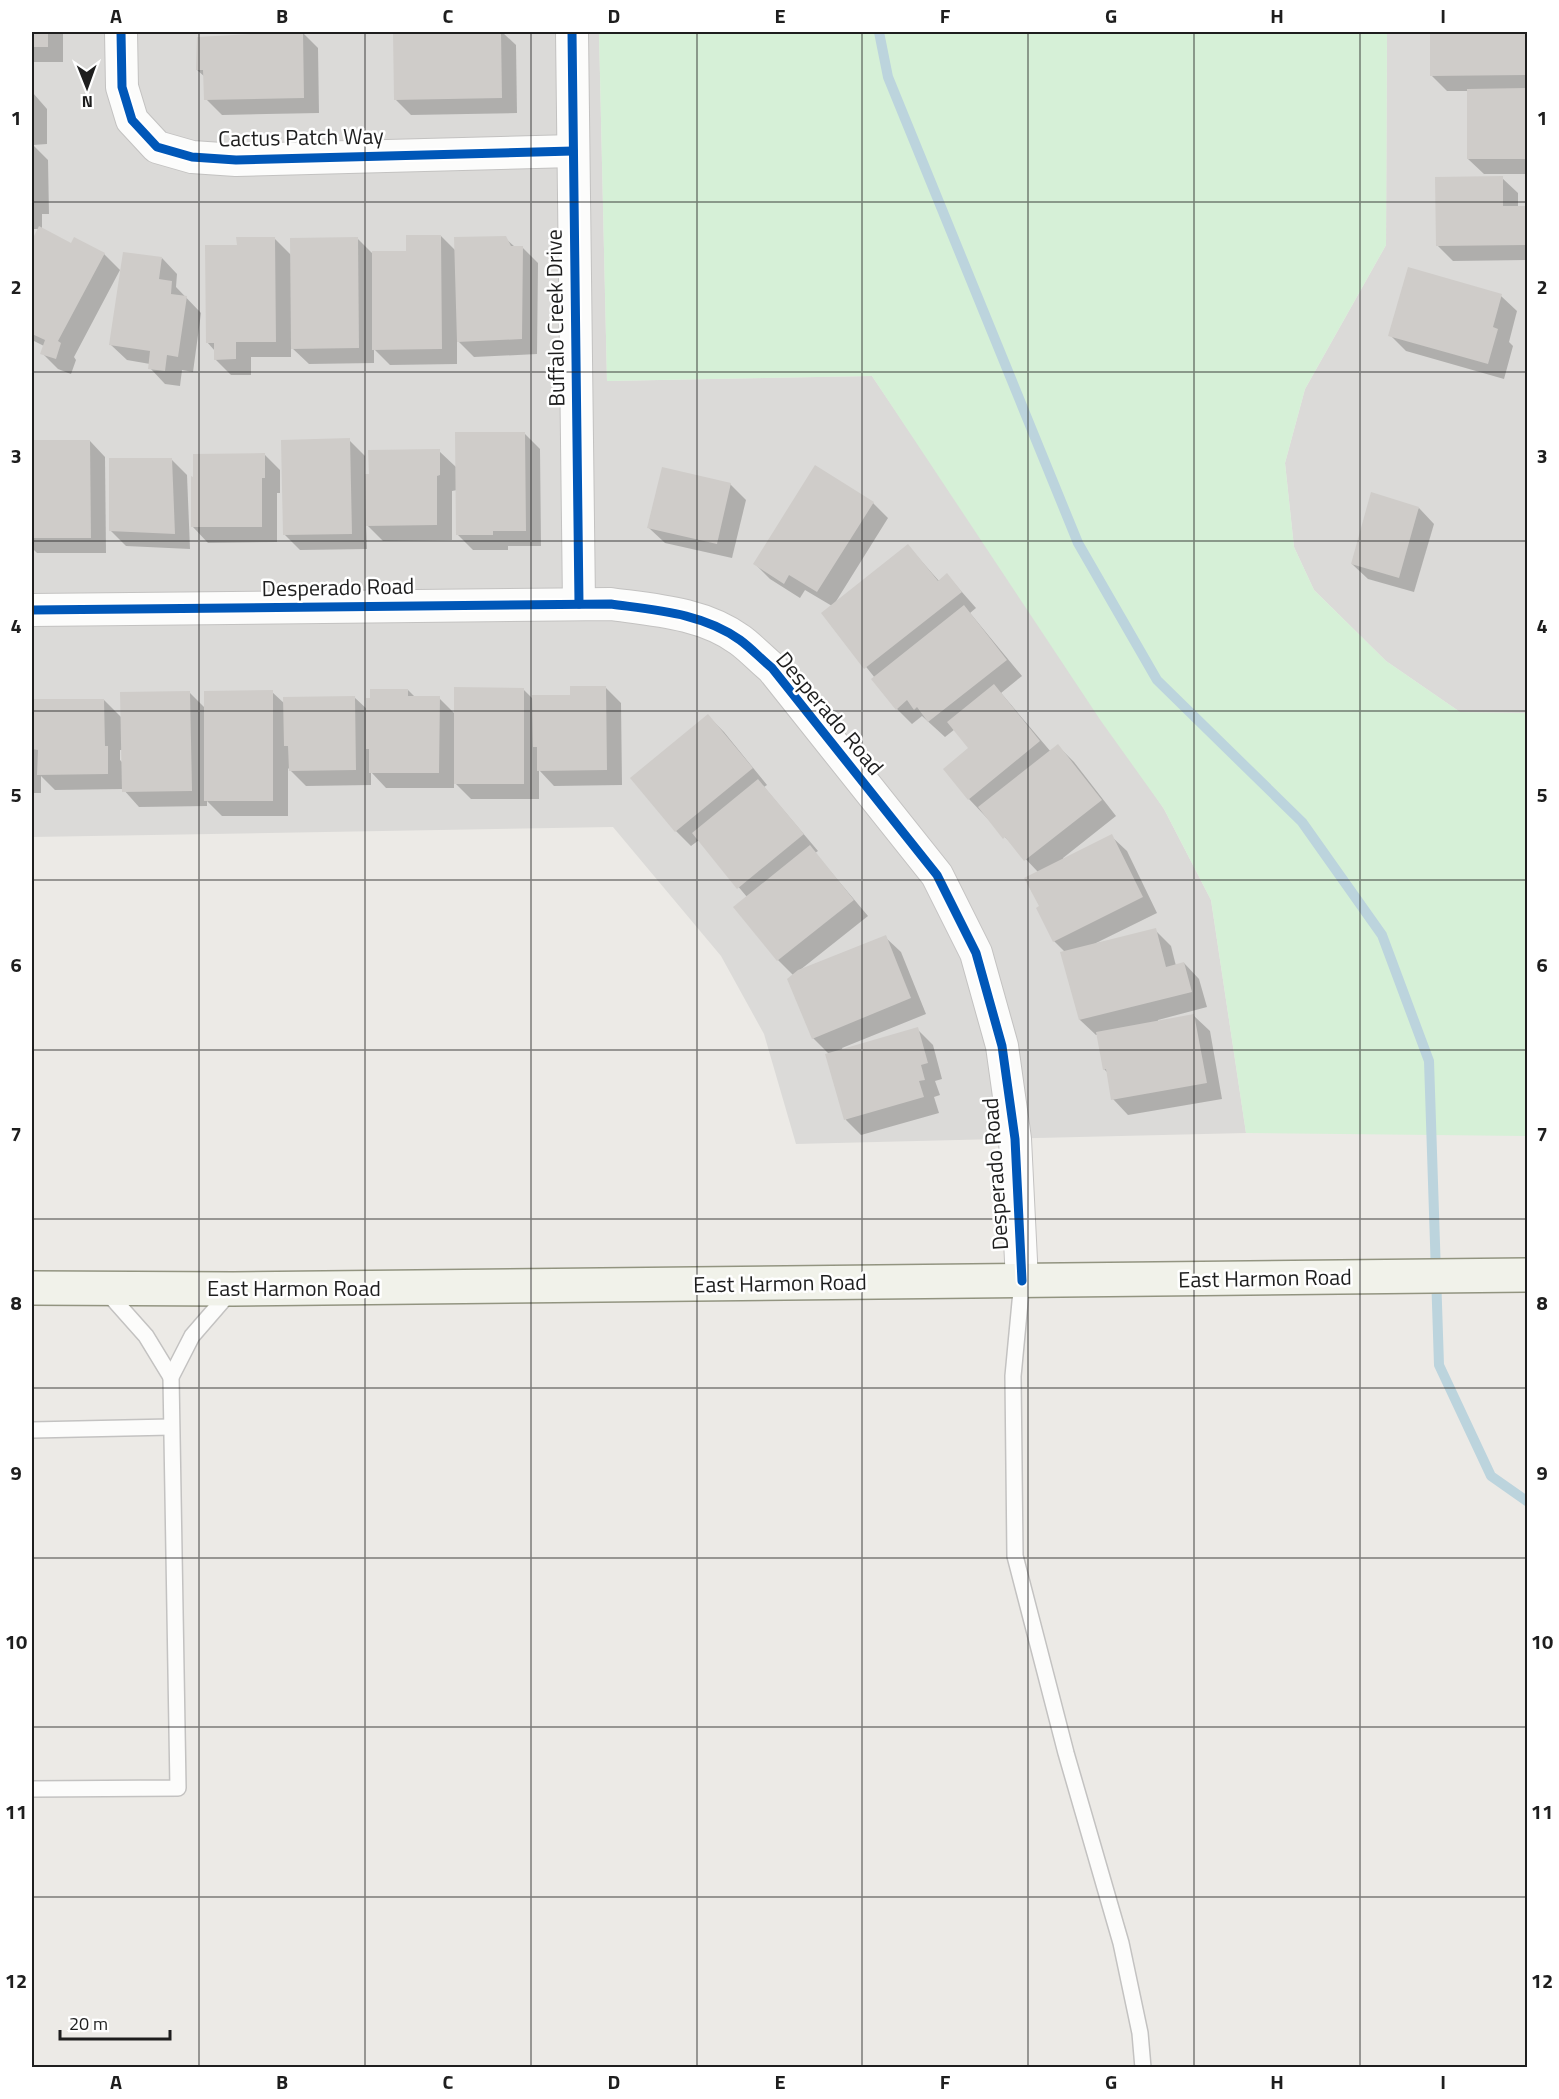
<svg xmlns="http://www.w3.org/2000/svg" width="1559" height="2099" viewBox="0 0 1559 2099" font-family="'Titillium Web',sans-serif">
<style>
.residential{fill:#dbdad8}
.park{fill:#d6f0d7}
.shadow{fill:#0003;fill-rule:evenodd}
.lines{fill:none;stroke-linecap:round;stroke-linejoin:round}
.stream{stroke:#bcd4dd;stroke-width:10}
.building{fill:#cfccc9}
.lane-casing{stroke:#c3c2c1;stroke-width:18}
.street-casing{stroke:#c3c2c1;stroke-width:34}
.secondary-casing{stroke:#929480;stroke-width:36}
.lane{stroke:#fcfcfb;stroke-width:15}
.street{stroke:#fcfcfb;stroke-width:32}
.secondary{stroke:#f1f2ea;stroke-width:33}
.cycleway-casing{stroke:#fff;stroke-width:13}
.cycleway{stroke:#0057b8;stroke-width:9}
.grid{fill:none;stroke:#1e1e1e;stroke-width:1.5;stroke-opacity:0.55}
.labels{text-anchor:middle;stroke-width:5;stroke-linejoin:round;paint-order:stroke}
.street-label{font-size:22px;fill:#1e1e1e;stroke:#fff}
.neatline{fill:none;stroke:#1e1e1e;stroke-width:2}
.grid-label{font-size:20px;text-anchor:middle;font-weight:bold;fill:#1e1e1e}
</style>
<rect width="100%" height="100%" fill="#eceae6"/>
<!-- residential -->
<g class="residential">
<path d="M 32,32 L 599,32 L 607,381 L 872,376 L 1164,809 L 1211,900 L 1246,1133 L 796,1144 L 764,1034 L 721,956 L 613,827 L 32,837 Z"/>
<path d="M 1387,32 L 1527,32 L 1527,713 L 1460,712 L 1386,661 L 1314,590 L 1294,547 L 1285,463 L 1305,389 L 1386,245 Z"/>
</g>
<!-- park -->
<path class="park" d="M 599,32 L 1387,32 L 1386,245 L 1305,389 L 1285,463 L 1294,547 L 1314,590 L 1386,661 L 1460,712 L 1527,713 L 1527,1136 L 1246,1133 L 1211,900 L 1164,809 L 1101,721 L 872,376 L 607,381 Z"/>
<!-- shadow -->
<g class="shadow">
<rect x="32" y="32" width="31" height="30"/>
<path d="M 212,32 L 302,32 L 318,48 L 319,113 L 222,115 L 206,99 L 205,77 L 197,70 L 254,35 L 254,32 L 214,33 Z"/>
<path d="M 394,32 L 502,32 L 516,45 L 517,113 L 411,115 L 395,99 Z"/>
<path d="M 1431,32 L 1528,32 L 1528,174 L 1484,174 L 1468,159 L 1468,91 L 1447,91 L 1431,75 Z"/>
<path d="M 32,78 L 33,93 L 47,109 L 47,144 L 33,145 L 48,160 L 49,214 L 42,214 L 42,229 L 72,245 L 75,239 L 104,254 L 120,270 L 74,357 L 76,360 L 71,374 L 58,369 L 42,353 L 44,346 L 32,340 L 32,243 L 39,229 L 32,229 Z"/>
<path d="M 1502,178 L 1518,193 L 1518,208 L 1528,207 L 1528,260 L 1453,261 L 1437,245 Z"/>
<path d="M 441,236 L 456,251 L 505,238 L 515,247 L 522,247 L 538,263 L 537,354 L 474,357 L 457,340 L 457,364 L 390,365 L 374,349 L 374,363 L 309,364 L 291,347 L 291,357 L 251,357 L 251,375 L 231,375 L 215,359 L 215,351 L 207,342 L 238,246 L 274,238 L 292,256 L 357,238 L 372,253 L 408,253 Z"/>
<path d="M 162,258 L 177,274 L 176,287 L 201,313 L 193,372 L 182,370 L 180,386 L 165,384 L 150,368 L 150,364 L 127,360 L 111,345 Z"/>
<path d="M 1501,296 L 1517,311 L 1509,342 L 1513,346 L 1504,379 L 1406,351 L 1390,335 Z"/>
<path d="M 524,433 L 540,449 L 541,546 L 508,546 L 508,550 L 473,550 L 457,534 L 457,490 L 452,491 L 452,540 L 383,541 L 366,524 L 367,549 L 300,550 L 284,534 L 349,440 L 365,456 L 365,476 L 439,451 L 457,468 Z"/>
<path d="M 90,441 L 105,457 L 106,553 L 37,553 L 32,548 L 32,442 Z"/>
<path d="M 265,455 L 280,470 L 280,493 L 277,493 L 277,542 L 208,543 L 193,527 Z"/>
<path d="M 171,459 L 187,475 L 190,549 L 126,546 L 110,530 Z"/>
<path d="M 730,484 L 746,500 L 732,558 L 665,543 L 649,528 Z"/>
<path d="M 873,503 L 888,518 L 835,603 L 908,546 L 939,581 L 947,575 L 976,608 L 970,613 L 1022,676 L 1001,693 L 1051,752 L 1058,746 L 1074,762 L 1116,816 L 1063,858 L 1063,860 L 1111,836 L 1127,851 L 1157,913 L 1094,944 L 1155,930 L 1171,946 L 1176,966 L 1184,963 L 1199,979 L 1207,1007 L 1158,1020 L 1158,1022 L 1194,1016 L 1210,1031 L 1222,1099 L 1128,1115 L 1113,1099 L 1108,1073 L 1104,1069 L 1098,1035 L 1096,1035 L 1080,1020 L 1066,953 L 1054,941 L 1041,907 L 1038,872 L 969,799 L 970,748 L 955,729 L 945,737 L 922,716 L 912,724 L 897,709 L 875,678 L 823,613 L 832,606 L 805,590 L 800,598 L 770,579 L 754,563 Z"/>
<path d="M 1419,508 L 1434,524 L 1414,592 L 1368,579 L 1352,564 Z"/>
<path d="M 606,688 L 621,703 L 622,785 L 554,786 L 539,770 L 539,799 L 471,799 L 454,782 L 454,788 L 386,788 L 371,772 L 371,785 L 306,786 L 288,768 L 288,816 L 222,816 L 207,801 L 207,806 L 139,807 L 123,789 L 55,790 L 41,776 L 41,793 L 32,793 L 32,701 L 33,703 L 104,700 L 122,718 L 190,693 L 206,709 L 272,692 L 285,704 L 354,697 L 368,710 L 408,690 L 416,698 L 439,698 L 456,715 L 523,689 L 534,700 L 571,697 ZM 120,750 L 123,750 L 123,763 L 120,760 Z"/>
<path d="M 708,716 L 724,732 L 767,785 L 764,787 L 818,851 L 815,853 L 868,916 L 800,970 L 885,937 L 901,952 L 926,1014 L 842,1048 L 843,1050 L 917,1029 L 933,1045 L 942,1079 L 935,1081 L 940,1095 L 934,1097 L 939,1113 L 861,1135 L 846,1120 L 827,1055 L 829,1054 L 813,1038 L 794,976 L 778,960 L 747,897 L 699,840 L 691,846 L 676,831 Z"/>
</g>
<g class="lines">
<!-- stream -->
<path class="stream" d="M 879,32 L 888,77 L 1078,543 L 1157,680 L 1302,822 L 1382,935 L 1429,1061 L 1439,1365 L 1491,1476 L 1528,1502"/>
</g>
<!-- building -->
<g class="building">
<rect x="32" y="32" width="16" height="15"/>
<path d="M 286,32 L 303,32 L 304,98 L 204,100 L 203,70 L 196,70 L 197,37 Z"/>
<path d="M 393,32 L 501,32 L 502,98 L 394,100 Z"/>
<path d="M 1430,32 L 1528,32 L 1528,75 L 1430,76 Z"/>
<path d="M 1528,88 L 1527,159 L 1467,159 L 1467,89 Z"/>
<path d="M 1503,176 L 1503,206 L 1528,206 L 1528,245 L 1436,246 L 1435,177 Z"/>
<path d="M 39,226 L 71,243 L 74,237 L 105,253 L 58,341 L 61,343 L 56,359 L 40,354 L 45,340 L 32,334 L 32,240 Z"/>
<path d="M 406,235 L 441,235 L 442,349 L 372,350 L 372,251 L 406,251 Z"/>
<path d="M 506,236 L 511,246 L 523,246 L 522,339 L 457,342 L 454,237 Z"/>
<path d="M 236,237 L 275,237 L 276,342 L 236,342 L 236,359 L 214,360 L 214,343 L 206,343 L 205,245 L 237,245 Z"/>
<path d="M 358,237 L 359,348 L 291,349 L 290,238 Z"/>
<path d="M 123,252 L 162,257 L 159,279 L 172,281 L 171,294 L 187,296 L 178,357 L 167,355 L 165,371 L 148,369 L 150,351 L 109,345 Z"/>
<path d="M 1408,267 L 1502,294 L 1493,327 L 1498,329 L 1488,364 L 1388,336 Z"/>
<path d="M 455,432 L 525,432 L 526,531 L 493,531 L 493,535 L 456,535 Z"/>
<path d="M 350,438 L 352,534 L 283,535 L 281,440 Z"/>
<path d="M 32,440 L 90,440 L 91,538 L 32,538 Z"/>
<path d="M 440,449 L 440,475 L 437,476 L 437,525 L 366,526 L 365,474 L 369,474 L 368,450 Z"/>
<path d="M 265,453 L 265,478 L 262,478 L 262,527 L 191,527 L 191,476 L 193,477 L 193,454 Z"/>
<path d="M 109,458 L 172,458 L 175,534 L 109,531 Z"/>
<path d="M 815,465 L 874,502 L 817,592 L 789,575 L 784,584 L 753,564 Z"/>
<path d="M 662,467 L 731,483 L 717,544 L 647,528 Z"/>
<path d="M 1371,492 L 1419,507 L 1399,578 L 1351,564 Z"/>
<path d="M 908,544 L 938,581 L 947,573 L 962,592 L 864,669 L 821,613 Z"/>
<path d="M 964,605 L 1007,660 L 928,722 L 917,707 L 914,710 L 907,700 L 896,710 L 871,679 Z"/>
<path d="M 994,684 L 1040,741 L 968,800 L 943,769 L 968,748 L 947,722 Z"/>
<path d="M 570,686 L 606,686 L 607,770 L 537,771 L 537,747 L 533,747 L 532,695 L 570,695 Z"/>
<path d="M 454,687 L 524,688 L 524,784 L 454,784 Z"/>
<path d="M 370,689 L 408,689 L 408,696 L 440,696 L 439,773 L 369,773 L 369,749 L 366,749 L 366,698 L 370,698 Z"/>
<path d="M 273,690 L 273,801 L 204,801 L 204,691 Z"/>
<path d="M 190,691 L 192,791 L 122,792 L 120,692 Z"/>
<path d="M 355,696 L 356,770 L 289,771 L 288,746 L 284,746 L 283,697 Z"/>
<path d="M 32,699 L 104,699 L 105,746 L 108,746 L 108,774 L 37,775 L 38,750 L 32,749 Z"/>
<path d="M 708,714 L 753,768 L 675,832 L 630,778 Z"/>
<path d="M 1058,744 L 1102,800 L 1024,861 L 1005,837 L 1003,839 L 978,807 Z"/>
<path d="M 758,779 L 804,834 L 737,889 L 692,833 Z"/>
<path d="M 1112,834 L 1143,897 L 1053,942 L 1036,908 L 1039,906 L 1024,878 Z"/>
<path d="M 810,845 L 854,900 L 777,961 L 733,907 Z"/>
<path d="M 1156,928 L 1166,967 L 1184,962 L 1192,992 L 1079,1020 L 1060,952 Z"/>
<path d="M 886,935 L 911,998 L 812,1039 L 787,979 L 798,970 Z"/>
<path d="M 1194,1014 L 1207,1083 L 1111,1100 L 1106,1069 L 1103,1070 L 1096,1032 Z"/>
<path d="M 918,1027 L 928,1063 L 921,1065 L 925,1080 L 919,1081 L 924,1097 L 844,1120 L 825,1054 Z"/>
</g>
<g class="lines">
<!-- lane casing -->
<g class="lane-casing">
<g id="lane">
<path d="M 1022,1281 L 1013,1376 L 1015,1556 L 1066,1753 L 1121,1943 L 1140,2033 L 1143,2068"/>
<path d="M 106,1291 L 146,1336 L 171,1377"/>
<path d="M 32,1430 L 171,1427"/>
<path d="M 32,1789 L 178,1788 L 171,1377 L 192,1336 L 231,1291"/>
</g>
</g>
<!-- street casing -->
<g class="street-casing">
<g id="street">
<path d="M 121,32 L 122,87 L 132,120 L 157,147 L 192,157 L 236,160 L 573,151"/>
<path d="M 572,32 L 579,604"/>
<path d="M 32,610 L 611,604 C 655,610 703,613 740,640 C 751,648 761,659 772,668 L 937,875 L 976,953 L 1002,1046 L 1015,1139 L 1022,1281"/>
</g>
</g>
<!-- secondary casing -->
<g class="secondary-casing">
<path id="secondary" d="M 32,1288 L 233,1289 L 1528,1275"/>
</g>
<!-- lane -->
<use href="#lane" class="lane"/>
<!-- street -->
<use href="#street" class="street"/>
<!-- secondary -->
<use href="#secondary" class="secondary"/>
<!-- cycleway casing -->
<g class="cycleway-casing">
<g id="cycleway">
<path d="M 121,32 L 122,87 L 132,120 L 157,147 L 192,157 L 236,160 L 573,151"/>
<path d="M 572,32 L 579,604"/>
<path d="M 32,610 L 611,604 C 655,610 703,613 740,640 C 751,648 761,659 772,668 L 937,875 L 976,953 L 1002,1046 L 1015,1139 L 1022,1281"/>
</g>
</g>
<!-- cycleway -->
<use href="#cycleway" class="cycleway"/>
</g>
<!-- grid -->
<path class="grid" d="M 199,32 L 199,2068M 365,32 L 365,2068M 531,32 L 531,2068M 697,32 L 697,2068M 862,32 L 862,2068M 1028,32 L 1028,2068M 1194,32 L 1194,2068M 1360,32 L 1360,2068M 32,202 L 1528,202M 32,372 L 1528,372M 32,541 L 1528,541M 32,711 L 1528,711M 32,880 L 1528,880M 32,1050 L 1528,1050M 32,1219 L 1528,1219M 32,1388 L 1528,1388M 32,1558 L 1528,1558M 32,1727 L 1528,1727M 32,1897 L 1528,1897"/>
<g class="labels">
<!-- street labels -->
<g class="street-label">
<text transform="translate(301 137) rotate(-1)" y="8">Cactus Patch Way</text>
<text transform="translate(555 318) rotate(-91)" y="8">Buffalo Creek Drive</text>
<text transform="translate(338 587) rotate(-1)" y="8">Desperado Road</text>
<text transform="translate(830 713) rotate(50)" y="8">Desperado Road</text>
<text transform="translate(995 1174) rotate(-94)" y="8">Desperado Road</text>
<text transform="translate(1265 1278) rotate(-1)" y="8">East Harmon Road</text>
<text transform="translate(780 1283) rotate(-1)" y="8">East Harmon Road</text>
<text x="294" y="1296">East Harmon Road</text>
</g>
</g>
<!-- border -->
<rect width="1559" height="2099" fill="none" stroke="#ffffff" stroke-width="66"/>
<!-- north arrow -->
<g transform="translate(87 87) rotate(179)" stroke="#ffffff" stroke-width="4.5" paint-order="stroke">
<path d="M0-4.5L10 22L0 15L-10 22Z" fill="#1e1e1e"/>
<text y="-9" font-size="16" font-weight="bold" text-anchor="middle" fill="#1e1e1e">N</text>
</g>
<!-- scale -->
<path d="M60 2030v9h110v-9" fill="none" stroke="#1e1e1e" stroke-width="3"/>
<text x="69" y="2030" font-size="18" fill="#1e1e1e" stroke="#ffffff" stroke-width="4.5" paint-order="stroke">20 m</text>
<rect x="33" y="33" width="1493" height="2033" class="neatline"/>
<g class="grid-label">
<text x="116" y="23">A</text>
<text x="282" y="23">B</text>
<text x="448" y="23">C</text>
<text x="614" y="23">D</text>
<text x="780" y="23">E</text>
<text x="945" y="23">F</text>
<text x="1111" y="23">G</text>
<text x="1277" y="23">H</text>
<text x="1443" y="23">I</text>
<text x="16" y="125">1</text>
<text x="1542" y="125">1</text>
<text x="16" y="294">2</text>
<text x="1542" y="294">2</text>
<text x="16" y="463">3</text>
<text x="1542" y="463">3</text>
<text x="16" y="633">4</text>
<text x="1542" y="633">4</text>
<text x="16" y="802">5</text>
<text x="1542" y="802">5</text>
<text x="16" y="972">6</text>
<text x="1542" y="972">6</text>
<text x="16" y="1141">7</text>
<text x="1542" y="1141">7</text>
<text x="16" y="1310">8</text>
<text x="1542" y="1310">8</text>
<text x="16" y="1480">9</text>
<text x="1542" y="1480">9</text>
<text x="16" y="1649">10</text>
<text x="1542" y="1649">10</text>
<text x="16" y="1819">11</text>
<text x="1542" y="1819">11</text>
<text x="16" y="1988">12</text>
<text x="1542" y="1988">12</text>
<text x="116" y="2089">A</text>
<text x="282" y="2089">B</text>
<text x="448" y="2089">C</text>
<text x="614" y="2089">D</text>
<text x="780" y="2089">E</text>
<text x="945" y="2089">F</text>
<text x="1111" y="2089">G</text>
<text x="1277" y="2089">H</text>
<text x="1443" y="2089">I</text>
</g>
</svg>
